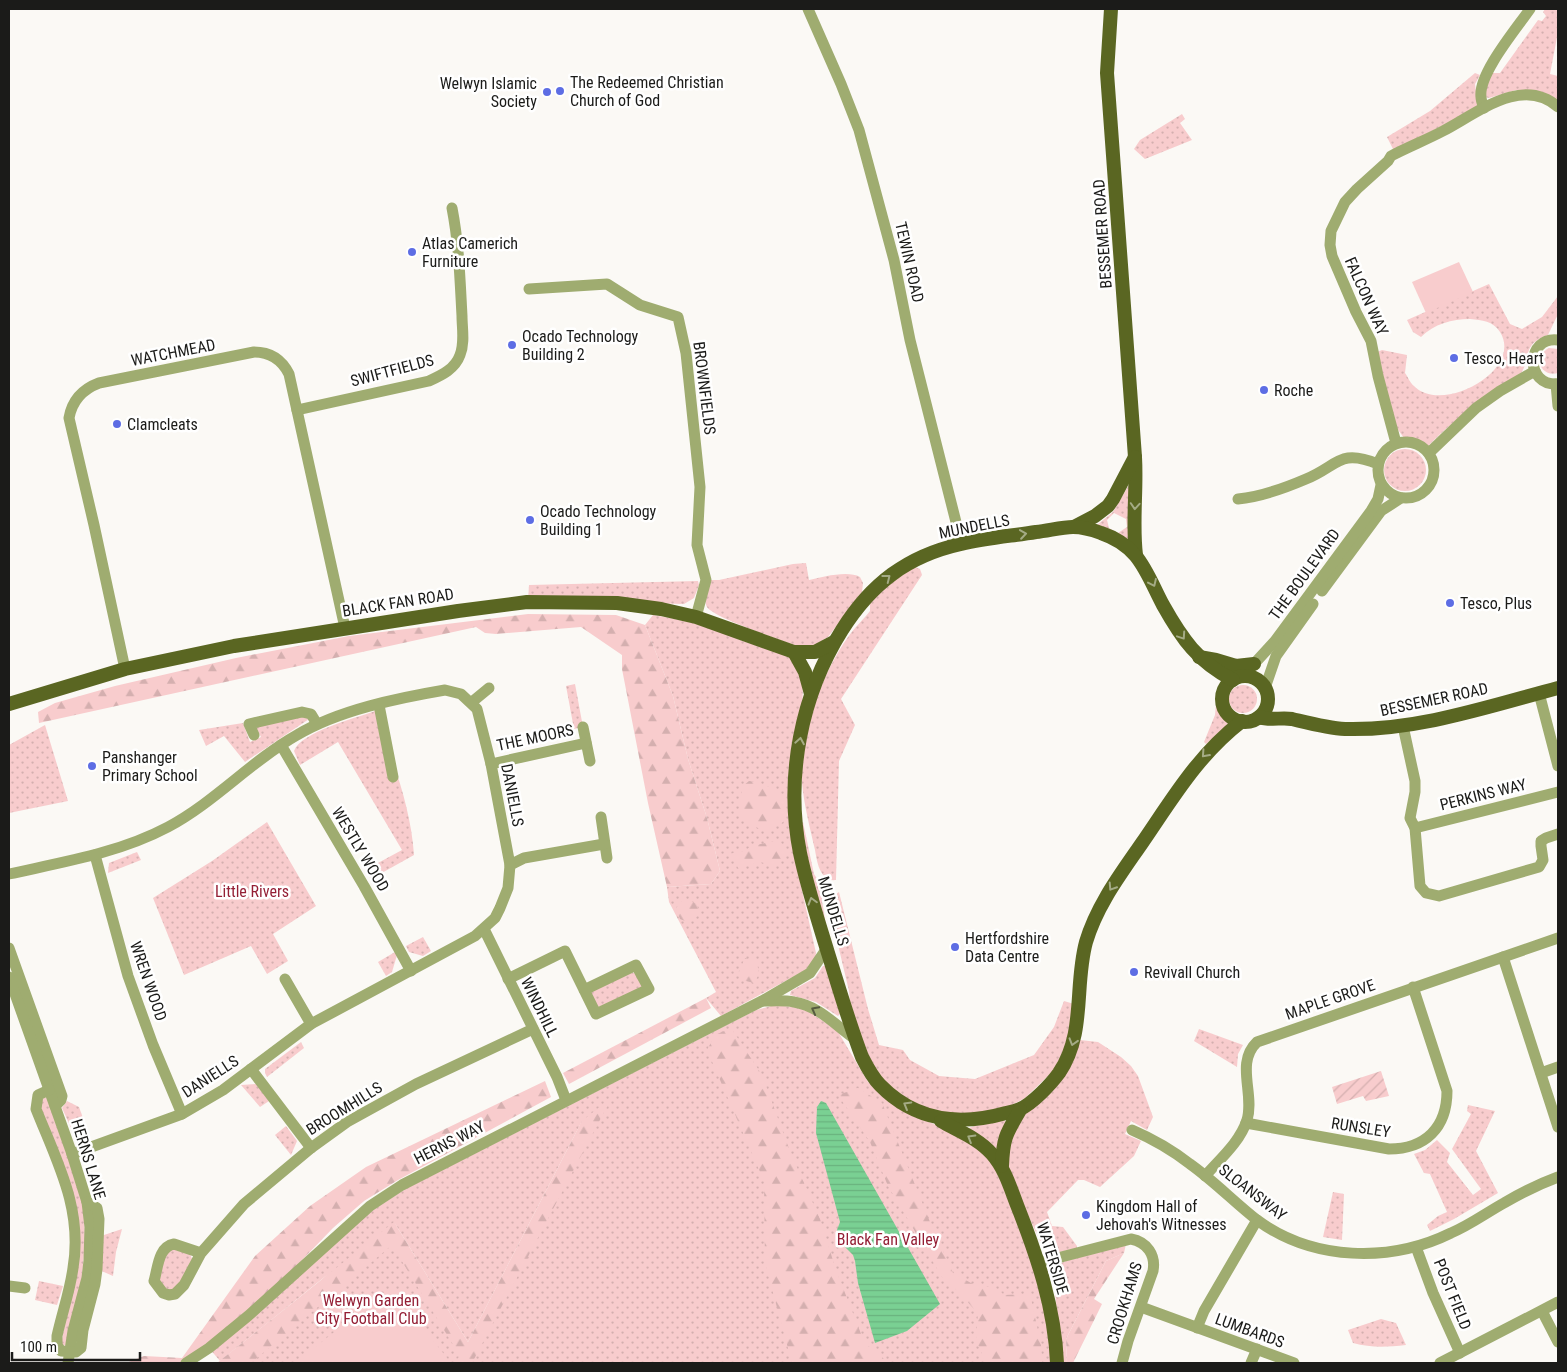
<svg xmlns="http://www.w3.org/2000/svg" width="1567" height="1372" viewBox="0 0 1567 1372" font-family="'Roboto Condensed',sans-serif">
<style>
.grass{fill:url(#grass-dots);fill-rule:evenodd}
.forest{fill:url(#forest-firs)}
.garden{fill:url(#garden-furrows)}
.pitch{fill:#f8cccd}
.water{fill:url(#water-rules)}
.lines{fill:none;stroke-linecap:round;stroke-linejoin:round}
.minor{stroke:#9fac70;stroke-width:11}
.major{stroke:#5a6622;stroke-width:14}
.oneway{stroke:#a4ab85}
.oneway2{stroke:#565c40}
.poi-dot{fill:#5d6de4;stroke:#fff;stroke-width:2}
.labels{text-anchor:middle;stroke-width:5;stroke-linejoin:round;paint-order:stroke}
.poi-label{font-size:16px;fill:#1b1b19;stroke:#fff;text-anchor:start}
.street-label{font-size:16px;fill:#1b1b19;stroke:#fff}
.park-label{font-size:16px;fill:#941f35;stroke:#fff}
</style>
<defs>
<pattern id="grass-dots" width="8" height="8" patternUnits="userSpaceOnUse" patternTransform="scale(1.25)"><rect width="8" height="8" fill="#f8cccd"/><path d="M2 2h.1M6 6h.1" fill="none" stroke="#d4afaf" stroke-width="1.8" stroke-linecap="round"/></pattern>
<pattern id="forest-firs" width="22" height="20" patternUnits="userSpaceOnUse" patternTransform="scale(1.25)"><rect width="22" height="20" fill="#f8cccd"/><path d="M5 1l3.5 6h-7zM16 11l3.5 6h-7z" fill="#d4afaf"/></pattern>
<pattern id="garden-furrows" width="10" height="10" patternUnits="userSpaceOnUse" patternTransform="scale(1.25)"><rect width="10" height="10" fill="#f8cccd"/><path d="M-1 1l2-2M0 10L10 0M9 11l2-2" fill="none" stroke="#d4afaf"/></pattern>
<pattern id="water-rules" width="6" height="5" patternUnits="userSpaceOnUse" patternTransform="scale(1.25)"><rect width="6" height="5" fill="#7ad093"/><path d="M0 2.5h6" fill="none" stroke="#69b27e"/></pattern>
</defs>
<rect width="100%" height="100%" fill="#fbf9f5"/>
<!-- grass -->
<g class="grass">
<path d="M 1545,9 L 1558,9 L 1558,32 L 1550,74 L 1558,76 L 1558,103 L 1535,92 L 1516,90 L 1489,98 L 1485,97 L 1485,90 L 1492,73 L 1500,73 L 1538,20 L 1542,21 L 1546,16 L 1543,12 Z"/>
<path d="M 1475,73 L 1480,75 L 1475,84 L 1478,107 L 1394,151 L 1387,137 L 1430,111 Z"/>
<path d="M 1182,114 L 1185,119 L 1180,123 L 1192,140 L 1145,159 L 1134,149 L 1140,140 Z"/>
<path d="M 1489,284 L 1510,324 L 1522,329 L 1542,317 L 1558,296 L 1558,314 L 1548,335 C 1519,345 1533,361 1518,377 C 1509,387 1493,393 1482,400 C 1462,414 1445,429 1428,446 L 1404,438 L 1396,427 L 1377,352 L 1382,350 L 1407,355 L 1405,373 C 1408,377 1410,383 1414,386 C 1442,415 1524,370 1500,332 C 1493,321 1482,320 1470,319 C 1452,319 1434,324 1421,337 L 1413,332 L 1407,320 Z"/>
<path d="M 1549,348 L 1558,349 L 1558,373 C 1541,378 1532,357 1549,348 Z"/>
<circle cx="1405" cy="470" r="21"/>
<path d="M 1130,483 L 1129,541 L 1097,525 L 1113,512 ZM 1114,513 L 1126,519 L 1127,527 L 1118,533 L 1109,528 L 1107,520 Z"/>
<path d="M 806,563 L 809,580 C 822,577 848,570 860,577 L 863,583 L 862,592 L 828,637 L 807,649 C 792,645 712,617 707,607 C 703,599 708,588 710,580 L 719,580 L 793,564 Z"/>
<path d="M 915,567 L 920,569 L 922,575 L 841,699 L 855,725 L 839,761 L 836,880 C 820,882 817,862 815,850 C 810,828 804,805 802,783 C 801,775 802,767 803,760 C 807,716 823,673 848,637 C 855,627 863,620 870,611 L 870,602 L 883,588 Z"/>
<path d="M 698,581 L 699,585 L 694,598 L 684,604 L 528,600 L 529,585 Z"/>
<path d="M 653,615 C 675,619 699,623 720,631 C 730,635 739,640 749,643 C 762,647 778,649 789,657 C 803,668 804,687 802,703 L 797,868 L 816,953 L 815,960 L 811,967 L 721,1016 L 706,998 L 716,992 L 669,902 L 667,887 L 711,884 L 720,871 L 707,818 L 688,759 L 673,696 L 645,625 Z"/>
<path d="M 575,684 L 583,727 L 574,729 L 566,686 Z"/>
<circle cx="1243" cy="699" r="14"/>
<path d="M 1216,704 L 1219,712 L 1228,724 L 1206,744 L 1204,742 L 1215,715 Z"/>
<path d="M 375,711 C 391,756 411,806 414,855 L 371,879 L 365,870 L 402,850 L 338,742 L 300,765 L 294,751 C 301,732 356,718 375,711 Z"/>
<path d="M 300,715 L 309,719 L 245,762 L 224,736 L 206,746 L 199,730 L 243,723 L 250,742 L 261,737 L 254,723 Z"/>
<path d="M 45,725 L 68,801 L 9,813 L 9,745 Z"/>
<path d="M 267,822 L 316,906 L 273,934 L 288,961 L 267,974 L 251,946 L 184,975 L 153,898 L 212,861 Z"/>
<path d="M 803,822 L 814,874 L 823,888 L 822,901 L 826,925 L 810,875 L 801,824 Z"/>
<path d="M 137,852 L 141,860 L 108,873 L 109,863 Z"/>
<path d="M 839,892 L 868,1009 L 879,1045 L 903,1050 L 910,1060 L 939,1076 L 975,1079 L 1034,1055 L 1054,1027 L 1064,1001 L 1074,1004 L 1068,1042 L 1053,1071 L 1025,1098 L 1004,1109 L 951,1116 L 912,1103 L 893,1090 L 882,1079 L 870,1063 L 851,1011 L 849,991 L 839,949 L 833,913 L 833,896 Z"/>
<path d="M 423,937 L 431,951 L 423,956 L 409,952 L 406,946 Z"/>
<path d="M 395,952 L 397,955 L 392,972 L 386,976 L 378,962 Z"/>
<path d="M 823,966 L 826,966 L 840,1014 L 838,1016 L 816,1002 L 790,995 L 791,991 L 815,978 Z"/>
<path d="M 631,972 L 637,974 L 643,985 L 641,990 L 596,1008 L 590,995 L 592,990 Z"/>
<path d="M 775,1005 L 803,1008 L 837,1030 L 868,1082 L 912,1115 L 967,1138 L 991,1157 L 1028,1247 L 1046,1311 L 1053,1363 L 469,1363 L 582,1121 L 468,1342 L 394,1222 L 465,1358 L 458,1363 L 229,1363 L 327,1275 L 220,1361 L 209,1348 L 373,1210 L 407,1188 L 756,1010 Z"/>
<path d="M 1199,1029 L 1243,1045 L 1238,1054 L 1237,1067 L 1194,1041 Z"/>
<path d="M 1080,1040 L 1098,1042 L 1121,1057 L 1131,1066 L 1138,1076 L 1153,1117 L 1147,1130 L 1131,1121 L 1125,1134 L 1141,1141 L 1134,1156 L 1100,1187 L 1084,1180 L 1078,1180 L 1047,1212 L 1052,1226 L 1063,1227 L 1077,1246 L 1077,1248 L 1060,1252 L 1053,1252 L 1047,1249 L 1042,1245 L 1033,1226 L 1008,1170 L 1005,1156 L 1014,1126 Z"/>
<path d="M 301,1042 L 304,1048 L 267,1077 L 265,1073 L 265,1069 Z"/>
<path d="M 256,1084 L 269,1101 L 260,1107 L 241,1085 Z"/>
<path d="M 44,1097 L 47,1098 L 84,1203 L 85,1243 L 82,1278 L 66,1345 L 63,1346 L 61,1345 L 79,1245 L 39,1100 Z"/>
<path d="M 67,1101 L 79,1107 L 91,1140 L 83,1143 L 76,1139 L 62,1108 Z"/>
<path d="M 343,1105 L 348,1113 L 320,1132 L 308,1131 Z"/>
<path d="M 1468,1105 L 1495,1111 L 1476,1151 L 1498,1193 L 1454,1219 L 1430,1231 L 1427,1225 L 1438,1216 L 1447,1212 L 1430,1174 L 1424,1173 L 1414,1154 L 1425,1150 L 1437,1140 L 1450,1153 L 1447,1162 L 1473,1195 L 1481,1189 L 1452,1149 L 1471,1114 L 1467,1111 Z"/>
<path d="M 1004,1120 L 1006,1122 L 997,1149 L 968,1129 C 972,1125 995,1123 1004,1120 Z"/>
<path d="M 286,1126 L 297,1141 L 291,1155 L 275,1135 Z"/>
<path d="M 1333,1192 L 1344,1194 L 1342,1240 L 1323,1237 Z"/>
<path d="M 122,1229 L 116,1252 L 113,1276 L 97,1269 L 98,1237 Z"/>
<path d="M 1126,1244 L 1124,1253 L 1106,1261 L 1066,1339 L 1067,1363 L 1062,1363 L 1053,1271 L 1059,1264 L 1066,1261 Z"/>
<path d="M 169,1248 L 190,1254 L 193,1261 L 178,1287 L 170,1292 L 158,1283 L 164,1255 Z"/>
<path d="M 39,1281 L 63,1286 L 57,1305 L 35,1300 Z"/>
<path d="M 1381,1319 L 1396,1323 L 1406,1345 C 1387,1347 1371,1348 1353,1343 L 1348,1330 Z"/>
</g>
<!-- forest -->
<g class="forest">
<path d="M 528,614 L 616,615 L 645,625 L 673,696 L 688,759 L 707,818 L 720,871 L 711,884 L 667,887 L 648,803 L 622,669 L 622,655 L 581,627 L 496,634 L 485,633 L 476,627 L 39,723 L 38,712 L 55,703 L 115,686 L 236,658 L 349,636 Z"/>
<path d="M 749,781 C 762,783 782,789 785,805 C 786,810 784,817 783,822 L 766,832 C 736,816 736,820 743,786 Z"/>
<path d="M 779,840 L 786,850 L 777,866 L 760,862 L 738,868 L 732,853 L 744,851 L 752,846 Z"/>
<path d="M 682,901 L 691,901 L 697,904 L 699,913 L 695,919 L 685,921 L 680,919 L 676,908 Z"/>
<path d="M 745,958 L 757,962 L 759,974 L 754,983 L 742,980 L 738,973 Z"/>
<path d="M 706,998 L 711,1008 L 569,1084 L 563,1073 Z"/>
<path d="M 731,1028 L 762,1075 L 791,1154 L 820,1219 L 836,1270 L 865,1344 L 880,1353 L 886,1363 L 792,1363 L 765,1263 L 764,1181 L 707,1050 L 715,1035 Z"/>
<path d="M 545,1081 L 551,1097 L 398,1180 L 364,1201 L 333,1228 L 248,1316 L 186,1363 L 126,1363 L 144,1356 L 182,1358 L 255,1256 L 310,1206 L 366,1167 Z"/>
<path d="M 858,1088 L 882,1103 L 930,1222 L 953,1273 L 971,1283 L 998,1289 L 1004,1295 L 1030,1294 L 1041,1345 L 1042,1363 L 986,1363 L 976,1340 L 978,1314 L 960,1293 L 942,1277 L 888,1186 L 870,1142 L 838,1095 Z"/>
<path d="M 612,1097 L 472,1363 L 453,1363 L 460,1356 L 392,1245 L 251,1363 L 217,1363 L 394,1222 L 468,1342 L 582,1121 Z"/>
<path d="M 1124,1253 L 1094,1299 L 1102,1304 L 1073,1363 L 1067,1363 L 1066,1339 L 1106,1261 Z"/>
</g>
<!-- garden -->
<path class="garden" d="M 1381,1071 L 1389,1096 L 1366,1101 L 1363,1096 L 1337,1104 L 1332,1087 Z"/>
<!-- pitch -->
<g class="pitch">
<path d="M 1459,262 L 1473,292 L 1426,313 L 1412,282 Z"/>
<path d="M 391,1287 L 451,1363 L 295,1363 Z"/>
</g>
<!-- water -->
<path class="water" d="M 821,1101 L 826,1103 L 940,1304 L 907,1331 L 875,1343 L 858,1283 L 855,1261 L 853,1255 L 837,1239 L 837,1230 L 840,1222 L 816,1133 L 817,1107 Z"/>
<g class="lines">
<!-- minor -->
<g class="minor">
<path d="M 808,9 L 841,84 L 859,130 L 894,260 L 910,340 L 958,530 L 955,534 L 951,546"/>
<path d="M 1484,108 C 1483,105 1481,101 1481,97 C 1478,74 1517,28 1530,9"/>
<path d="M 529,289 L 607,284 L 640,305 L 678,317 L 686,353 L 700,487 L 697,545 L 706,580 L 696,617"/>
<path d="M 1558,340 C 1526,336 1524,386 1558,384"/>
<path d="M 1556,384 L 1558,406"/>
<path d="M 297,410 L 429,381 C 442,375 455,369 460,355 C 465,343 462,328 462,316 C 460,280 459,244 452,208"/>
<circle cx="1406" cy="470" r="28"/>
<path d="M 1396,443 L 1378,376 L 1371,341 L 1356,312 L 1332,256 L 1330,245 L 1331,231 L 1345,202 L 1357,189 L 1388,161 L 1391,156 C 1408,147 1426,140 1443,131 C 1476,114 1522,75 1558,107"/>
<path d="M 1429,453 L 1476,408 L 1500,391 L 1535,371"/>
<path d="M 1238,499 C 1261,497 1285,488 1306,479 C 1338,466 1339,448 1378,464"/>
<path d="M 1322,591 L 1381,511 L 1401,498"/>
<path d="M 125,669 L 94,525 L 69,418 C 72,401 83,389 99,383 L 254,352 C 270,352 282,360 289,374 L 345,628"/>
<path d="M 1242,677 L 1275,641 L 1371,511 L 1378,499 L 1381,485"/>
<path d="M 1265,688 L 1276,656 L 1313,604"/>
<path d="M 1539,693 L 1558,766"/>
<path d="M 472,702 L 489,688"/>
<path d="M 379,705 L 393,777"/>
<path d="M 1403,726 L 1415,781 L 1415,792 L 1410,818 L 1415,828 L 1420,886 L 1426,893 L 1439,896 L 1539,867 L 1543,860 L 1541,846 L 1541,841 L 1546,838 L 1558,834"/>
<path d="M 583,727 L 590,761"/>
<path d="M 254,735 L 249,724 L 302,712 L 311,714 L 317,724"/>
<path d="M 281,745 L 364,886 L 411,971"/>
<path d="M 491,764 L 586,743"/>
<path d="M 601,817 L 607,858"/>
<path d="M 1415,828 L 1558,792"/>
<path d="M 95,855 L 128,976 L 153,1045 L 182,1114"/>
<path d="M 510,865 L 524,858 L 604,844"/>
<path d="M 9,874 C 63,862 119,853 168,827 C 215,802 251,761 297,735 C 339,710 398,698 445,690 L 461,694 L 477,709 L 491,764 L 510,865 L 508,888 L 500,908 L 495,918 L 475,936 L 311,1024 L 223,1090 L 182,1114 L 72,1154"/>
<path d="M 484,929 L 557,1077 L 566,1100"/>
<path d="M 9,948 L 62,1096 L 61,1100 L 55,1106"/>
<path d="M 1503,957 L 1558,1127"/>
<path d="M 9,977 L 72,1154 L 87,1202 L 90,1227 L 89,1261 L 87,1278 L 73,1331 L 68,1363"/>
<path d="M 285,979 L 311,1024"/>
<path d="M 508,979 L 565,951 L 596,1014 L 649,989 L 636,965 L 584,990"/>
<path d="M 763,1001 C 773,1001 784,1000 794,1002 C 819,1006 835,1025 855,1039"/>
<path d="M 251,1069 L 311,1148"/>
<path d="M 1541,1073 L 1558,1067"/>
<path d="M 49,1090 L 38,1095 L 36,1109 C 57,1162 83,1209 73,1268 C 70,1291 62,1313 57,1336 L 57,1345 L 61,1351 L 76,1352 L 81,1348 L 83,1330 L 95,1284 L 97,1269 L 99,1219 L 97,1208 L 87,1202"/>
<path d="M 1246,1123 L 1389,1149 C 1425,1149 1447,1128 1447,1091 L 1413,987"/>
<path d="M 1132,1130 C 1153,1139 1172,1150 1190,1164 C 1214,1181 1234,1202 1257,1220 C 1313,1261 1390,1263 1451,1233 C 1470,1225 1486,1213 1504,1203 C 1521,1193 1539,1184 1558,1177"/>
<path d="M 1205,1176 C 1220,1159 1240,1142 1247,1120 C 1255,1094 1235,1063 1257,1042 L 1558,938"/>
<path d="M 1416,1247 L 1433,1293 L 1460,1353"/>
<path d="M 201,1253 L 174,1244 C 158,1247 158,1268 154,1281 L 163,1293 L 169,1295 L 175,1294 L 184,1285 L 201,1253 L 244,1204 L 311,1148 L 347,1122 L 416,1084 L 533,1029"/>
<path d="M 1038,1263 L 1131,1239 C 1147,1242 1156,1255 1153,1271 L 1128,1341 L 1122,1363"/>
<path d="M 9,1286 L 25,1288"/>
<path d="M 1141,1307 L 1294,1363"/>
<path d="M 1542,1311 L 1558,1342"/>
<path d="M 1197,1328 L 1204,1311 L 1257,1220"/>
<path d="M 186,1363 L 209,1348 L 248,1316 L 370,1206 L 402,1185 L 762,1001 L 810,973 L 827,948"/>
<path d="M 1251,1363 L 1257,1349"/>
<path d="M 1440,1363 L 1558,1302"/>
</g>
<!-- major -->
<g class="major">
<path d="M 1111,9 L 1107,73 L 1135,457 C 1137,490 1132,523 1136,555"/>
<path d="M 1074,527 L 1095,516 L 1108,506 L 1113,499 L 1135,457"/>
<path d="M 794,652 L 805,672 L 811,694"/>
<path d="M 1199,657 L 1216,660 L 1236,666 L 1254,664"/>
<circle cx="1245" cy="699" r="23"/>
<path d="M 1233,680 C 1198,662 1182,639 1163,605 C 1146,573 1140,546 1101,533 C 1093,530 1082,527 1073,527 C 1061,527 1048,531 1036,532 C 1011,536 985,538 961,544 C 907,556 871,584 842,630 C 801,695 785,777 800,853 C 807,887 818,920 828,953 C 839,988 849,1023 862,1057 C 867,1067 872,1077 880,1085 C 915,1121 960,1126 1006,1113 C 1010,1112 1016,1111 1020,1109 C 1032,1104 1051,1084 1059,1073 C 1086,1033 1074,986 1086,942 C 1097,905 1120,875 1142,843 C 1173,798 1197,756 1242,721"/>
<path d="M 9,704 L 125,669 L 234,646 L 458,611 L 527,602 L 617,603 L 661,609 L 696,617 L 794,652 L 815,652 L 834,642"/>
<path d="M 1259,717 C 1271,721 1281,717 1292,719 C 1309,723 1328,728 1345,729 C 1417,731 1490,706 1558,688"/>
<path d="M 941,1121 C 958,1131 978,1138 992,1154 C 1005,1169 1010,1187 1017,1205 C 1037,1255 1055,1309 1057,1363"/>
<path d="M 1002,1166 C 1003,1138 1006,1134 1020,1110"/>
</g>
</g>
<!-- one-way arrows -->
<defs><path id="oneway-chevron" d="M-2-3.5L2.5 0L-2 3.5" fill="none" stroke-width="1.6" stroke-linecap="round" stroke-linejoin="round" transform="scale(1.25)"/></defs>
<g class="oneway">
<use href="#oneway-chevron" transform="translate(1135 506) rotate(94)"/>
<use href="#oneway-chevron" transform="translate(1023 534) rotate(-8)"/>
<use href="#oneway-chevron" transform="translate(887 578) rotate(-38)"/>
<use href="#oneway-chevron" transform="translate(1153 583) rotate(65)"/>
<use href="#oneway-chevron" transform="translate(1182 636) rotate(56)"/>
<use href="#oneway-chevron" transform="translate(800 741) rotate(-80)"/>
<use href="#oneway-chevron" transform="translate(1205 754) rotate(132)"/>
<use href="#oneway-chevron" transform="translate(1112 887) rotate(123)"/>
<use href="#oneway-chevron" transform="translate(812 901) rotate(-106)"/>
<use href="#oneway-chevron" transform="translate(1073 1042) rotate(107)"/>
<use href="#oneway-chevron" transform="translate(907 1105) rotate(-150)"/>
<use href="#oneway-chevron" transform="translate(971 1138) rotate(-149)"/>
</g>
<use class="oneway2" href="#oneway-chevron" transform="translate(815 1010) rotate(-152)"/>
<!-- markers -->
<g class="poi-dot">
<circle cx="560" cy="91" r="5"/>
<circle cx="547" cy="92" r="5"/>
<circle cx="412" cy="252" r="5"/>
<circle cx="512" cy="345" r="5"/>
<circle cx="1454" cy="358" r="5"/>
<circle cx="1264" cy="390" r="5"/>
<circle cx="117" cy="424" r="5"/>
<circle cx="530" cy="520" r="5"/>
<circle cx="1450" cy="603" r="5"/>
<circle cx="92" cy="766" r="5"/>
<circle cx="955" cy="947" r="5"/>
<circle cx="1134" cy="972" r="5"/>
<circle cx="1086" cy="1215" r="5"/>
</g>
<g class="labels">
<!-- poi labels -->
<g class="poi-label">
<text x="570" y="88">The Redeemed Christian<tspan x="570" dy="18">Church of God</tspan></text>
<text x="537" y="89" text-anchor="end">Welwyn Islamic<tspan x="537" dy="18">Society</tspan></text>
<text x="422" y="249">Atlas Camerich<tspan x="422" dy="18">Furniture</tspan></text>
<text x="522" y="342">Ocado Technology<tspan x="522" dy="18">Building 2</tspan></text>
<text x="1464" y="364">Tesco, Heart</text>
<text x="1274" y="396">Roche</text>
<text x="127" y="430">Clamcleats</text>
<text x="540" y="517">Ocado Technology<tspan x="540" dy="18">Building 1</tspan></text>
<text x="1460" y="609">Tesco, Plus</text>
<text x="102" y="763">Panshanger<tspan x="102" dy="18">Primary School</tspan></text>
<text x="965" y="944">Hertfordshire<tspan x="965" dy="18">Data Centre</tspan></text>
<text x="1144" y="978">Revivall Church</text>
<text x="1096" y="1212">Kingdom Hall of<tspan x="1096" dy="18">Jehovah's Witnesses</tspan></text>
</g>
<!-- street labels -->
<g class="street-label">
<text transform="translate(1102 234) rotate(-94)" y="6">BESSEMER ROAD</text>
<text transform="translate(910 262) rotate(77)" y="6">TEWIN ROAD</text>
<text transform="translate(1367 296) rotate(66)" y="6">FALCON WAY</text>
<text transform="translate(173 352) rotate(-11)" y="6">WATCHMEAD</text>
<text transform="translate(392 370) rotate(-15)" y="6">SWIFTFIELDS</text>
<text transform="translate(705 388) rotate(83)" y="6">BROWNFIELDS</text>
<text transform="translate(974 526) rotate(-11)" y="6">MUNDELLS</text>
<text transform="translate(1304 574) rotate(-54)" y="6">THE BOULEVARD</text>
<text transform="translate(398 602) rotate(-9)" y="6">BLACK FAN ROAD</text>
<text transform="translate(1434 699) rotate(-12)" y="6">BESSEMER ROAD</text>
<text transform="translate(535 737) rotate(-12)" y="6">THE MOORS</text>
<text transform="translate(1483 794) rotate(-14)" y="6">PERKINS WAY</text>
<text transform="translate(513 795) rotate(79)" y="6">DANIELLS</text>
<text transform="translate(361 849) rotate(59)" y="6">WESTLY WOOD</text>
<text transform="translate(834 911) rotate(73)" y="6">MUNDELLS</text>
<text transform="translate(149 981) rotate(71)" y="6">WREN WOOD</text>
<text transform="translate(1330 999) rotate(-19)" y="6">MAPLE GROVE</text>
<text transform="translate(540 1007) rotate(64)" y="6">WINDHILL</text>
<text transform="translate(210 1076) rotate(-33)" y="6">DANIELLS</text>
<text transform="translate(344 1108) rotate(-32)" y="6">BROOMHILLS</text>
<text transform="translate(1361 1127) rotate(9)" y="6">RUNSLEY</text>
<text transform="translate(449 1142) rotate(-27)" y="6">HERNS WAY</text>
<text transform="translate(89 1159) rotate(73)" y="6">HERNS LANE</text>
<text transform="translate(1253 1192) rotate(38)" y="6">SLOANSWAY</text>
<text transform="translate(1053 1258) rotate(73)" y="6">WATERSIDE</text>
<text transform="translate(1453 1294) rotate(68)" y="6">POST FIELD</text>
<text transform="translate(1124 1303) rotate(-73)" y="6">CROOKHAMS</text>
<text transform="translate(1250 1330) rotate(20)" y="6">LUMBARDS</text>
</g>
<!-- park labels -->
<g class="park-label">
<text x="252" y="897">Little Rivers</text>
<text x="888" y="1245">Black Fan Valley</text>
<text x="371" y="1306">Welwyn Garden<tspan x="371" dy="18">City Football Club</tspan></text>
</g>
</g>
<!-- border -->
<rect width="1567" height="1372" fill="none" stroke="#1b1b19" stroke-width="20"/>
<!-- scale -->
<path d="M12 1352v8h128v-8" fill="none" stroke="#1b1b19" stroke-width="2.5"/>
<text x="20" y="1352" font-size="15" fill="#1b1b19" stroke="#ffffff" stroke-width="4" paint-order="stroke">100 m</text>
</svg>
